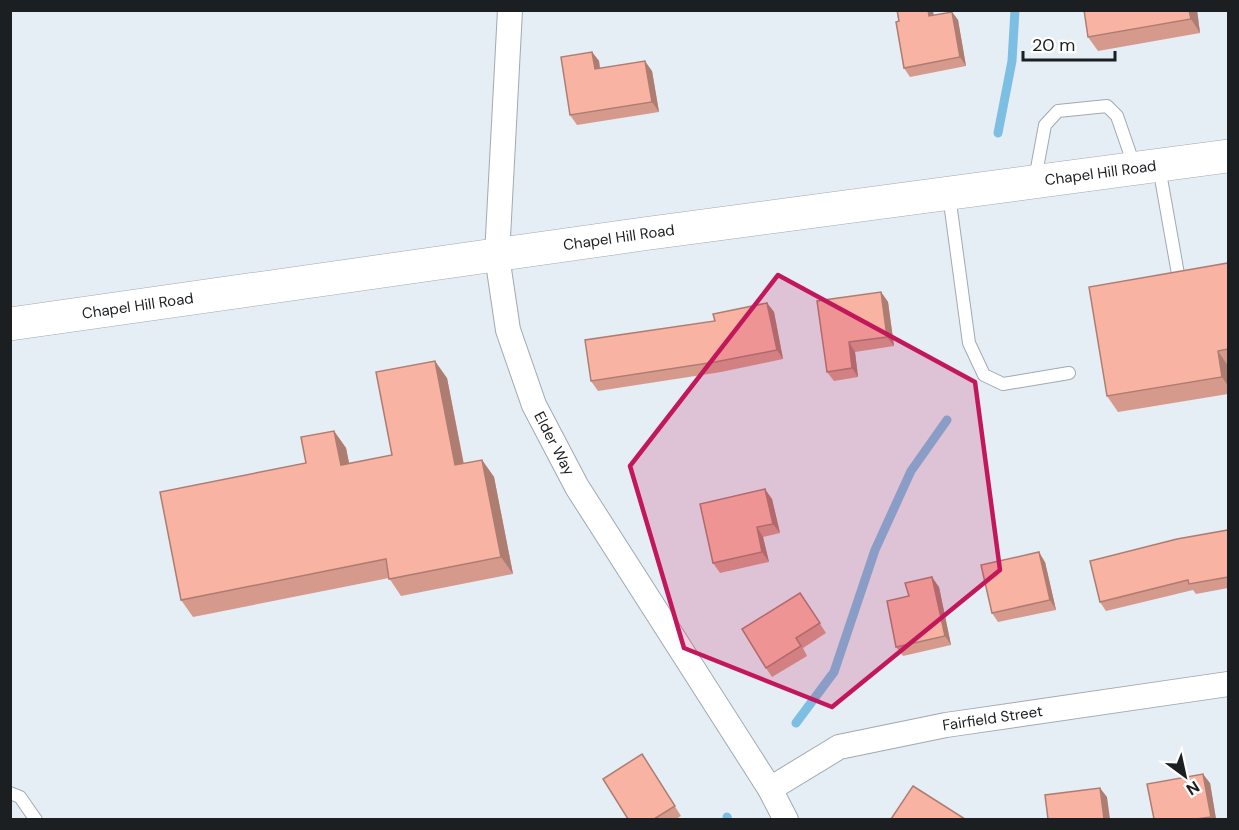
<svg xmlns="http://www.w3.org/2000/svg" width="1239" height="830" viewBox="0 0 1239 830" font-family="'DM Sans',sans-serif">
<style>
.lines{fill:none;stroke-linecap:round;stroke-linejoin:round}
.stream{stroke:#7cbfe3;stroke-width:9}
.lane-casing{stroke:#a1a9b1;stroke-width:14}
.street-casing{stroke:#a1a9b1;stroke-width:26}
.secondary-casing{stroke:#a1a9b1;stroke-width:34}
.lane{stroke:#fff;stroke-width:12}
.street{stroke:#fff;stroke-width:24}
.secondary{stroke:#fff;stroke-width:33}
.wall{fill:#d69a8c}
.shaded-wall{fill:#ae7d72}
.building{fill:#f9b3a3;stroke:#ae7d72;stroke-width:1.5}
.marked{fill:#c2185b;fill-opacity:0.2;stroke:#c2185b;stroke-width:4.5;stroke-linejoin:round}
.labels{text-anchor:middle;stroke-width:4.5;stroke-linejoin:round;paint-order:stroke}
.street-label{font-size:15px;fill:#1c1f22;stroke:#fff}
</style>
<rect width="100%" height="100%" fill="#e5edf5"/>
<g class="lines">
<!-- stream -->
<g class="stream">
<path d="M 998,133 L 1012,61 L 1015,10"/>
<path d="M 796,723 L 834,672 L 875,550 L 911,471 L 947,420"/>
<path d="M 727,817 L 728,820"/>
</g>
<!-- lane casing -->
<g class="lane-casing">
<g id="lane">
<path d="M 1159,167 L 1178,274"/>
<path d="M 1035,179 L 1045,125 L 1058,111 L 1107,106 L 1117,116 L 1135,168"/>
<path d="M 949,195 L 969,343 L 984,375 L 1003,384 L 1069,373"/>
<path d="M 10,793 L 20,797 L 36,820"/>
</g>
</g>
<!-- street casing -->
<g class="street-casing">
<g id="street">
<path id="s1" d="M 510,10 L 497,256 L 508,330 L 534,405 L 577,487 L 770,789 L 786,820"/>
<path id="s2" d="M 770,789 L 839,747 L 946,725 L 1228,684"/>
</g>
</g>
<!-- secondary casing -->
<g class="secondary-casing">
<g id="secondary">
<path id="s3" d="M 10,324 L 643,234 L 1228,156"/>
</g>
</g>
<!-- lane -->
<use href="#lane" class="lane"/>
<!-- street -->
<use href="#street" class="street"/>
<!-- secondary -->
<use href="#secondary" class="secondary"/>
</g>
<!-- wall -->
<g class="wall">
<path d="M 897,10 L 933,10 L 933,15 L 952,12 L 958,20 L 966,66 L 910,77 L 904,68 Z"/>
<path d="M 1084,10 L 1197,10 L 1200,33 L 1098,51 L 1088,37 Z"/>
<path d="M 592,52 L 599,61 L 600,68 L 652,71 L 659,112 L 577,125 L 570,115 Z"/>
<path d="M 1228,263 L 1228,394 L 1118,412 L 1107,396 Z"/>
<path d="M 881,292 L 888,302 L 894,346 L 855,352 L 858,377 L 834,381 L 827,372 Z"/>
<path d="M 767,303 L 774,312 L 783,359 L 721,372 L 598,391 L 591,381 Z"/>
<path d="M 447,378 L 464,464 L 482,460 L 494,477 L 513,574 L 401,596 L 389,578 L 193,617 L 181,600 L 306,463 L 334,431 L 346,448 L 349,464 L 392,455 Z"/>
<path d="M 772,499 L 780,533 L 763,537 L 769,562 L 720,573 L 713,563 Z"/>
<path d="M 1228,530 L 1228,588 L 1196,594 L 1193,590 L 1106,611 L 1100,602 Z"/>
<path d="M 1045,562 L 1056,610 L 998,622 L 992,613 Z"/>
<path d="M 939,587 L 951,645 L 903,656 L 896,647 L 909,596 Z"/>
<path d="M 800,593 L 826,633 L 803,648 L 807,656 L 772,677 L 766,668 Z"/>
<path d="M 642,754 L 681,816 L 676,819 L 628,819 Z"/>
<path d="M 1210,783 L 1216,819 L 1154,819 Z"/>
</g>
<!-- shaded-wall -->
<g class="shaded-wall">
<path d="M 928,10 L 933,10 L 935,24 L 929,16 Z"/>
<path d="M 1189,10 L 1197,10 L 1200,33 L 1191,19 Z"/>
<path d="M 952,12 L 958,20 L 966,66 L 960,57 Z"/>
<path d="M 592,52 L 599,61 L 601,79 L 595,69 Z"/>
<path d="M 645,61 L 652,71 L 659,112 L 652,102 Z"/>
<path d="M 881,292 L 888,302 L 894,346 L 887,337 Z"/>
<path d="M 767,303 L 774,312 L 783,359 L 777,350 Z"/>
<path d="M 849,342 L 855,352 L 858,377 L 852,368 Z"/>
<path d="M 1218,351 L 1228,366 L 1228,386 L 1222,377 Z"/>
<path d="M 435,361 L 447,378 L 467,482 L 455,465 Z"/>
<path d="M 334,431 L 346,448 L 353,482 L 341,465 Z"/>
<path d="M 482,460 L 494,477 L 513,574 L 501,557 Z"/>
<path d="M 765,489 L 772,499 L 780,533 L 773,524 Z"/>
<path d="M 757,527 L 763,537 L 769,562 L 762,552 Z"/>
<path d="M 1039,552 L 1045,562 L 1056,610 L 1050,600 Z"/>
<path d="M 932,577 L 939,587 L 951,645 L 945,636 Z"/>
<path d="M 1203,774 L 1210,783 L 1216,819 L 1212,819 L 1211,817 Z"/>
<path d="M 1100,788 L 1107,797 L 1110,819 L 1104,819 Z"/>
</g>
<!-- building -->
<g class="building">
<path d="M 897,10 L 928,10 L 929,16 L 952,12 L 960,57 L 904,68 L 896,22 L 899,21 Z"/>
<path d="M 1084,10 L 1189,10 L 1191,19 L 1088,37 Z"/>
<path d="M 592,52 L 595,69 L 645,61 L 652,102 L 570,115 L 561,57 Z"/>
<path d="M 1228,263 L 1228,349 L 1218,351 L 1222,377 L 1107,396 L 1089,287 Z"/>
<path d="M 881,292 L 887,337 L 849,342 L 852,368 L 827,372 L 817,301 Z"/>
<path d="M 767,303 L 777,350 L 715,362 L 591,381 L 585,340 L 715,321 L 713,314 Z"/>
<path d="M 435,361 L 455,465 L 482,460 L 501,557 L 389,579 L 386,559 L 181,600 L 160,492 L 306,463 L 301,437 L 334,431 L 341,465 L 392,455 L 376,372 Z"/>
<path d="M 765,489 L 773,524 L 757,527 L 762,552 L 713,563 L 700,504 Z"/>
<path d="M 1228,530 L 1228,577 L 1189,584 L 1188,580 L 1100,602 L 1090,561 L 1177,539 Z"/>
<path d="M 1039,552 L 1050,600 L 992,613 L 981,565 Z"/>
<path d="M 932,577 L 945,636 L 896,647 L 887,601 L 909,596 L 905,583 Z"/>
<path d="M 800,593 L 820,623 L 796,638 L 801,646 L 766,668 L 742,629 Z"/>
<path d="M 642,754 L 675,806 L 654,819 L 628,819 L 603,779 Z"/>
<path d="M 1203,774 L 1211,817 L 1196,819 L 1154,819 L 1147,784 Z"/>
<path d="M 913,786 L 965,819 L 891,819 Z"/>
<path d="M 1100,788 L 1104,819 L 1048,819 L 1045,795 Z"/>
</g>
<!-- marked area -->
<path class="marked" d="M 778,275 L 975,382 L 1000,570 L 832,707 L 684,648 L 630,466 Z"/>
<g class="labels">
<!-- street labels -->
<g class="street-label">
<text dy="5" stroke="none"><textPath href="#s3" startOffset="1101">Chapel Hill Road</textPath></text>
<text dy="5" stroke="none"><textPath href="#s3" startOffset="615">Chapel Hill Road</textPath></text>
<text dy="5" stroke="none"><textPath href="#s3" startOffset="129">Chapel Hill Road</textPath></text>
<text dy="5" stroke="none"><textPath href="#s1" startOffset="444">Elder Way</textPath></text>
<text dy="5" stroke="none"><textPath href="#s2" startOffset="237">Fairfield Street</textPath></text>
</g>
</g>
<!-- border -->
<rect width="1239" height="830" fill="none" stroke="#1c1f22" stroke-width="24"/>
<!-- north arrow -->
<g transform="translate(1185 776) rotate(147)" stroke="#ffffff" stroke-width="4.5" paint-order="stroke">
<path d="M0-4.5L10 22L0 15L-10 22Z" fill="#1c1f22"/>
<text y="-9" font-size="16" font-weight="bold" text-anchor="middle" fill="#1c1f22">N</text>
</g>
<!-- scale -->
<path d="M1023 51v9h92v-9" fill="none" stroke="#1c1f22" stroke-width="3"/>
<text x="1032" y="51" font-size="18" fill="#1c1f22" stroke="#ffffff" stroke-width="4.5" paint-order="stroke">20 m</text>
</svg>
